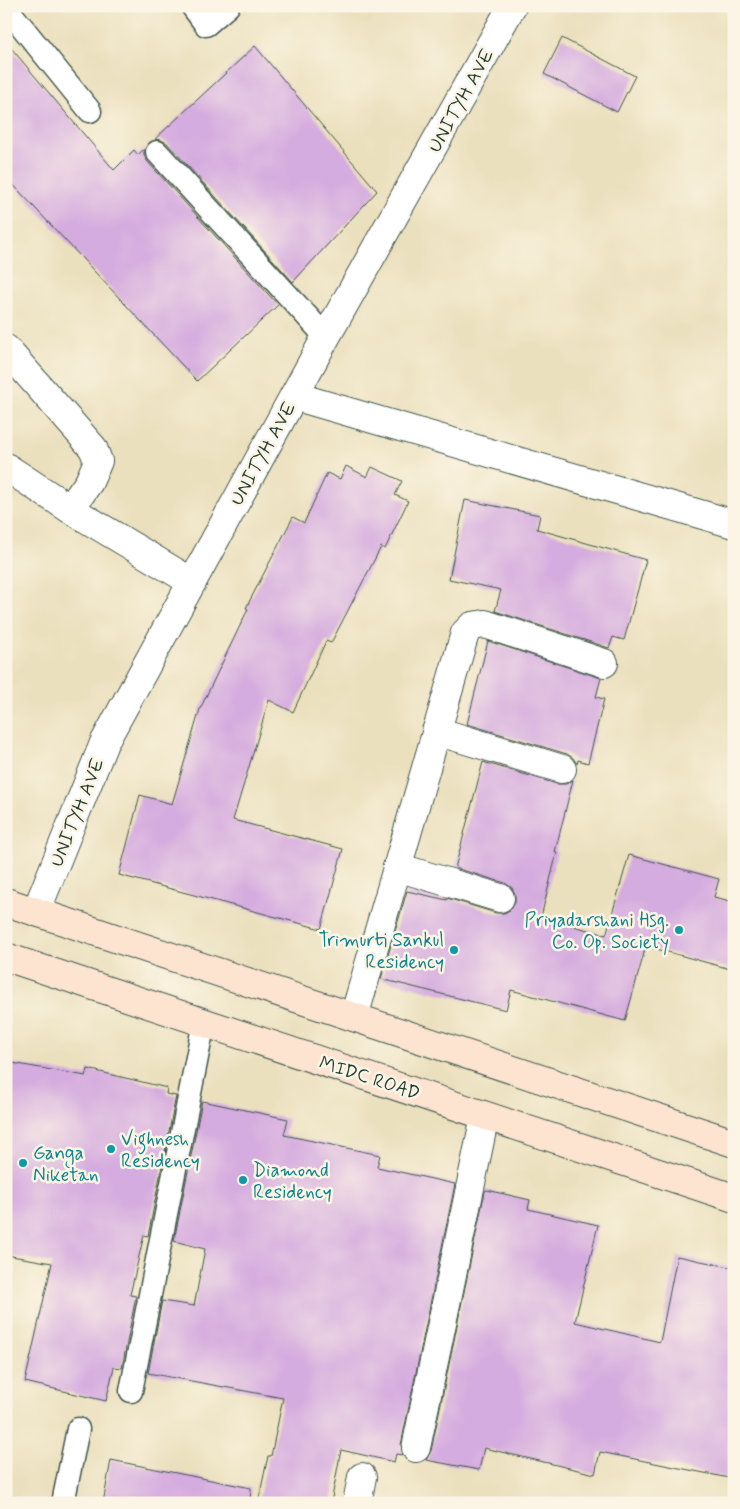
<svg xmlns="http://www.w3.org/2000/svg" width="740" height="1509" viewBox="0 0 740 1509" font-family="Mynerve,sans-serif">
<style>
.building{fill:#d5acdf}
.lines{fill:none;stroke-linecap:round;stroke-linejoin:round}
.service-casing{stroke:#3e5549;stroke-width:25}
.minor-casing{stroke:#3e5549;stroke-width:30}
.secondary-casing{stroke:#3e5549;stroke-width:30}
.service{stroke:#fff;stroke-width:22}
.minor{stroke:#fff;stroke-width:28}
.secondary{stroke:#fde4d1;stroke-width:28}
.culture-dot{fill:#0f9aa8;stroke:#fcf5e5;stroke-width:2}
.labels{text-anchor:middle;stroke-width:5;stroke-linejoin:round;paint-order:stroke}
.street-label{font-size:19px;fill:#1f3d34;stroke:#fcf5e5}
.culture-label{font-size:19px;fill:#0d838f;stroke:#fcf5e5;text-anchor:start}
</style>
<rect width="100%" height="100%" fill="#fcf5e5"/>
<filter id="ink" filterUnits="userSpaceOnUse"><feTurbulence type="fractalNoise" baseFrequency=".02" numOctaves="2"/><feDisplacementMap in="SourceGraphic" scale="10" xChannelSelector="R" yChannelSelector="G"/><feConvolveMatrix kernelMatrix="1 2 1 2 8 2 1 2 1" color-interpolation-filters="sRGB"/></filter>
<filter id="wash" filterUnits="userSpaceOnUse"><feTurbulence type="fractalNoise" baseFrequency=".0096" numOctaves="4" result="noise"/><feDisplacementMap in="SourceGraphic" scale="20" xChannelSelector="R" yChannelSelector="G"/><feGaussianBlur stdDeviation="1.12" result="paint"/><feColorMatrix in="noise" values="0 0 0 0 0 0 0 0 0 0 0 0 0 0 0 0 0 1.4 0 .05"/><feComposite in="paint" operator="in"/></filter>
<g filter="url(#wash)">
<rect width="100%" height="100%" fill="#ebe0be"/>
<g id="blocks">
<!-- building -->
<g class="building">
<path d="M 562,38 L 635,76 L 617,112 L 544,74 Z"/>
<path d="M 6,42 L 114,170 L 134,150 L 138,155 L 144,149 L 144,155 L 147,161 L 278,305 L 197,381 L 6,177 Z"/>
<path d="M 255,46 L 377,191 L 293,282 L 167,143 L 161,140 L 155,139 Z"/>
<path d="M 346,466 L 367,477 L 372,467 L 402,481 L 395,495 L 408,501 L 385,549 L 381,547 L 331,643 L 326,641 L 293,712 L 269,700 L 233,820 L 343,849 L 321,929 L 119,875 L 140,795 L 172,804 L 200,709 L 248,609 L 246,608 L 293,517 L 304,523 L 327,473 L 340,479 Z"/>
<path d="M 465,500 L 540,515 L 537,529 L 646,560 L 624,640 L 613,637 L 609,648 L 495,611 L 501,590 L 449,579 Z"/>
<path d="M 488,641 L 601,678 L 596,697 L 604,699 L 588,763 L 578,760 L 577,764 L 573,758 L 567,754 L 467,724 Z"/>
<path d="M 483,762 L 557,784 L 566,784 L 573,780 L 555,852 L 557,852 L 541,917 L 606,935 L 629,855 L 719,879 L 714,897 L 734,902 L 734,970 L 646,946 L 625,1021 L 511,990 L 506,1010 L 381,979 L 407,891 L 447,900 L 447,898 L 496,913 L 504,913 L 510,910 L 515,903 L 515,894 L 512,888 L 505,883 L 455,868 Z"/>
<path d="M 6,1062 L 86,1076 L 88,1069 L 167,1088 L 166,1094 L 176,1096 L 148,1236 L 144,1235 L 130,1295 L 136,1296 L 122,1368 L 114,1367 L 106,1401 L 25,1382 L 52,1263 L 6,1255 Z"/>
<path d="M 202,1101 L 288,1119 L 284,1135 L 380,1155 L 377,1167 L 455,1184 L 401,1445 L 403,1455 L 396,1454 L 394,1462 L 341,1450 L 331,1503 L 258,1503 L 268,1456 L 271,1456 L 283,1398 L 148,1373 L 162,1301 L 194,1306 L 205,1249 L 174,1241 Z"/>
<path d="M 487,1190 L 530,1200 L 528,1209 L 598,1225 L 575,1322 L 660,1342 L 677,1256 L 734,1268 L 734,1479 L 600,1452 L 595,1474 L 484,1448 L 479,1470 L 426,1460 L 431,1451 L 485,1191 Z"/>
<path d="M 111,1460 L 251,1488 L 250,1503 L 103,1503 Z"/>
</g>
</g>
</g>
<g filter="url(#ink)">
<use href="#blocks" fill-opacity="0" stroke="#3e5549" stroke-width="1"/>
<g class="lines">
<!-- service casing -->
<g class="service-casing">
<g id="service">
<path d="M 192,6 L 206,25 L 228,6"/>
<path d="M 6,7 L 90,111"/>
<path d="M 157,152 L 326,337"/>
<path d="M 131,1391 L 204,1022"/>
<path d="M 63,1503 L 78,1429"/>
</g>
</g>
<!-- minor casing -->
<g class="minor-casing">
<g id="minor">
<path d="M 6,349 L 93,448 L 98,461 L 89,482 L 70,509"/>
<path d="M 294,396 L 734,524"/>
<path d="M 6,467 L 70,509 L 192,582"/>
<path d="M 436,731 L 562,769"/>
<path d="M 397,867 L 500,898"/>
<path d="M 36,912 L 104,743 L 326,337 L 512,6"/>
<path d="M 354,1017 L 465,633 L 472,626 L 485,624 L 604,663"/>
<path d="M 416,1448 L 485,1116"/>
<path d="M 357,1503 L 362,1477"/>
</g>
</g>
<!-- secondary casing -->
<g class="secondary-casing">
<g id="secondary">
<path d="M 6,902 L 734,1143"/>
<path d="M 6,957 L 734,1198"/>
</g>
</g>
<!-- service -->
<use href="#service" class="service"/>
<!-- minor -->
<use href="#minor" class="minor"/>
<!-- secondary -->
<use href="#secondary" class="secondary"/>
</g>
</g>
<!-- markers -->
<g class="culture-dot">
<circle cx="679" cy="930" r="5"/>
<circle cx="454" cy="950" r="5"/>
<circle cx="111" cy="1149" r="5"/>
<circle cx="23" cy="1163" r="5"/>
<circle cx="243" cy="1180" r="5"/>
</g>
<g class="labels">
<!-- street labels -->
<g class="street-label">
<text transform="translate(460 100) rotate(-61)" y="7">UNITYH AVE</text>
<text transform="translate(262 453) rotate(-61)" y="7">UNITYH AVE</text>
<text transform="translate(76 812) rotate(-68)" y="7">UNITYH AVE</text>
<text transform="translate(370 1077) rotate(18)" y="7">MIDC ROAD</text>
</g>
<!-- culture labels -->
<g class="culture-label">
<text x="669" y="926" text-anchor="end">Priyadarshani Hsg.<tspan x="669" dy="22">Co. Op. Society</tspan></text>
<text x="444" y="946" text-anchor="end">Trimurti Sankul<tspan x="444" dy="22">Residency</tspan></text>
<text x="121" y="1145">Vighnesh<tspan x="121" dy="22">Residency</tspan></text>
<text x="33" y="1159">Ganga<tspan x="33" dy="22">Niketan</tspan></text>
<text x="253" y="1176">Diamond<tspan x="253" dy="22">Residency</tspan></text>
</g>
</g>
<!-- margin -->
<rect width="740" height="1509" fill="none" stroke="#fcf5e5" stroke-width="25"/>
</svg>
